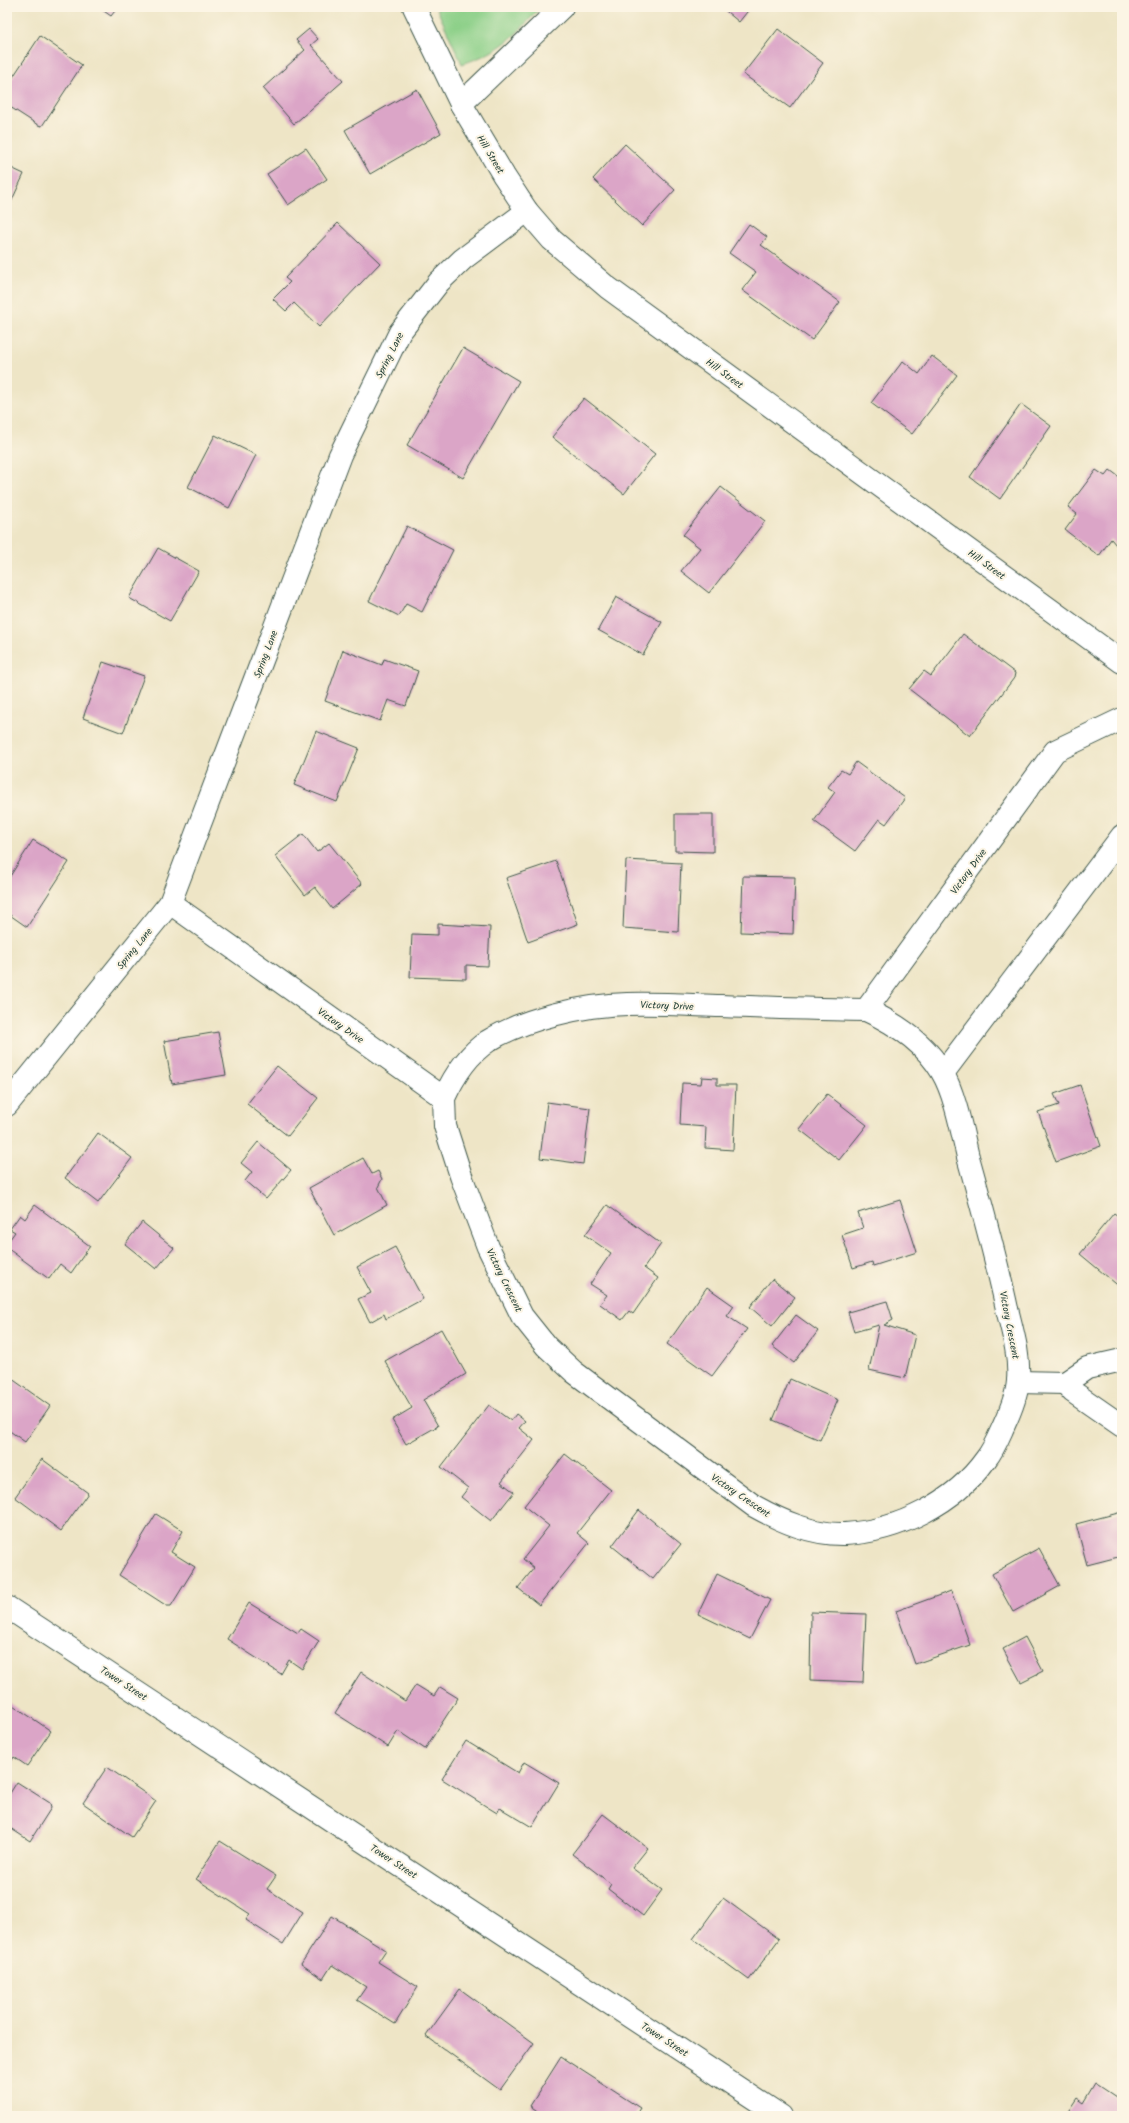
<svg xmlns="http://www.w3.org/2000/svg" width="1129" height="2123" viewBox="0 0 1129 2123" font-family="Kalam,sans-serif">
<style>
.green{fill:#8dd089;stroke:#56865e}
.building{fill:#dba5c7}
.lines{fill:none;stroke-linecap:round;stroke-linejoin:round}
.minor-casing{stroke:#3e564a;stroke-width:24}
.minor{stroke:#fff;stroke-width:22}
.labels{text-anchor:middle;stroke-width:4;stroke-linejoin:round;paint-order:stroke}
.street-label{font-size:10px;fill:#1f3d34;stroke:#fcf5e5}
</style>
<rect width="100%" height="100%" fill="#fcf5e5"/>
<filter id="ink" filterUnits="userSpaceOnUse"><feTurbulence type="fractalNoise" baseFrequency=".025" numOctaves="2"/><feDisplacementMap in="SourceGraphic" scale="8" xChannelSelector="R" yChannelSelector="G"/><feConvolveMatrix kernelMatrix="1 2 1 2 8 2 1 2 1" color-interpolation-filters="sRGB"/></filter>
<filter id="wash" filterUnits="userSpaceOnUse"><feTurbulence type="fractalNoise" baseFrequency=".012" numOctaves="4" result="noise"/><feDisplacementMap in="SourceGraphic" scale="16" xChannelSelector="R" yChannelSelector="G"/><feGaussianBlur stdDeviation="0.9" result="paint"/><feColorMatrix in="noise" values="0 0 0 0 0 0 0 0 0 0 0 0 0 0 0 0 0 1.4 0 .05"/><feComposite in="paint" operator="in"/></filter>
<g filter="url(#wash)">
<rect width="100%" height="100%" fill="#eee5c6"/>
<!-- green -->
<path class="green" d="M 436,7 L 541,7 C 514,37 502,51 462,64 Z"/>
<g id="blocks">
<!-- building -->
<g class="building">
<path d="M 98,7 L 118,7 L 111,16 Z"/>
<path d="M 721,7 L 751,7 L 739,22 Z"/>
<path d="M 309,29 L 318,39 L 311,45 L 343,81 L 294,124 L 263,88 L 305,50 L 296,40 Z"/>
<path d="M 778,29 L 823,63 L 790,108 L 743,74 Z"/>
<path d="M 40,36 L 82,65 L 42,126 L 38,125 L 7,105 L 7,86 Z"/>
<path d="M 417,89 L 441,133 L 370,174 L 345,130 Z"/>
<path d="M 625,144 L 675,190 L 642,226 L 593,179 Z"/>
<path d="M 306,148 L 327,179 L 288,205 L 267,174 Z"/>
<path d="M 7,166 L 24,174 L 7,211 Z"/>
<path d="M 338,223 L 380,263 L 319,327 L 294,303 L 286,311 L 273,299 L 290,282 L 285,278 Z"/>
<path d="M 749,224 L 767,237 L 761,245 L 840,302 L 812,340 L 742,290 L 756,272 L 729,253 Z"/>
<path d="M 463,348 L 519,381 L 463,478 L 407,445 Z"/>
<path d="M 932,356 L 957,375 L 912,434 L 871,403 L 903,361 L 919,374 Z"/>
<path d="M 584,398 L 655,454 L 624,494 L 552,437 Z"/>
<path d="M 1021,404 L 1051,426 L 1000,499 L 970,477 Z"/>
<path d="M 215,435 L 256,455 L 229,508 L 188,487 Z"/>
<path d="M 1096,470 L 1105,476 L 1110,470 L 1122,479 L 1122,537 L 1116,545 L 1111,539 L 1099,556 L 1065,530 L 1077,514 L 1068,507 Z"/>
<path d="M 721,487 L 765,521 L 709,593 L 681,571 L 700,548 L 683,535 Z"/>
<path d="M 407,526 L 453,550 L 422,612 L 406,604 L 399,616 L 369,601 Z"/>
<path d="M 158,548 L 199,571 L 170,621 L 129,598 Z"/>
<path d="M 616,597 L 662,622 L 643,655 L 598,630 Z"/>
<path d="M 963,634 L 1015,673 L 1014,678 L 970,736 L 909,689 L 924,671 L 931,676 Z"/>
<path d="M 343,650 L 382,665 L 384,659 L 418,671 L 406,706 L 388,700 L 380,721 L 325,701 Z"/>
<path d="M 103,662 L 144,676 L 123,733 L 83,718 Z"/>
<path d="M 316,731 L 359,748 L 337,802 L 294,785 Z"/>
<path d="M 856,762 L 905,798 L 886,824 L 879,819 L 855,851 L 814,821 L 835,792 L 828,787 L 841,770 L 848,774 Z"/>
<path d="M 675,814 L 713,814 L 713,852 L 675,851 Z"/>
<path d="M 303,834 L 317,852 L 329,843 L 362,884 L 332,909 L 315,887 L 305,895 L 275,856 Z"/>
<path d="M 33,840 L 69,862 L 27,927 L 7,913 L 7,881 Z"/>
<path d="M 626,860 L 681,863 L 678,932 L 623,928 Z"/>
<path d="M 556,861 L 578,924 L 528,942 L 506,878 Z"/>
<path d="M 743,876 L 795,877 L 793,934 L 741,932 Z"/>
<path d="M 438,924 L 490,927 L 488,966 L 466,965 L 466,979 L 410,977 L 412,934 L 438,935 Z"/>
<path d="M 218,1032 L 226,1075 L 172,1084 L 164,1041 Z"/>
<path d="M 277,1066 L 318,1098 L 288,1136 L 247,1104 Z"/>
<path d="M 702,1077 L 717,1078 L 717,1085 L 736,1085 L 733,1150 L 705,1148 L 706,1127 L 680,1125 L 682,1083 L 701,1084 Z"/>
<path d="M 1080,1085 L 1101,1146 L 1056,1162 L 1038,1112 L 1059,1105 L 1054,1094 Z"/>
<path d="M 827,1094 L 867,1125 L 839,1160 L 799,1129 Z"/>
<path d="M 547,1102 L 590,1108 L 583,1164 L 540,1158 Z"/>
<path d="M 98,1133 L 132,1158 L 98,1203 L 65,1178 Z"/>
<path d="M 258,1142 L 291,1170 L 266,1199 L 245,1181 L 252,1172 L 241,1163 Z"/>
<path d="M 363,1158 L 372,1174 L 378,1171 L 382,1179 L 378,1187 L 387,1205 L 334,1235 L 309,1188 Z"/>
<path d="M 900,1200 L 917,1252 L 873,1266 L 872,1262 L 853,1268 L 842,1235 L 863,1228 L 858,1213 Z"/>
<path d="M 35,1205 L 90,1246 L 71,1273 L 60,1264 L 49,1279 L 7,1248 L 7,1243 L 15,1232 L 10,1229 L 20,1215 L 25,1219 Z"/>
<path d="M 607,1205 L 661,1244 L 644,1268 L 658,1278 L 633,1314 L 629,1311 L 622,1320 L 600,1304 L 607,1295 L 590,1284 L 611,1253 L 585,1235 Z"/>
<path d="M 1114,1213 L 1122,1219 L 1121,1288 L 1080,1254 Z"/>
<path d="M 142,1222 L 174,1248 L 156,1269 L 125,1244 Z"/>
<path d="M 395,1247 L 423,1299 L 386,1319 L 384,1314 L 370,1322 L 358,1299 L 371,1293 L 357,1267 Z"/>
<path d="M 772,1279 L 795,1297 L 772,1326 L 750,1307 Z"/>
<path d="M 707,1287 L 734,1306 L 727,1316 L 747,1329 L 712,1376 L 667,1344 Z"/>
<path d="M 887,1301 L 893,1320 L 884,1325 L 915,1335 L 905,1378 L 869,1370 L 879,1325 L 854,1332 L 848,1312 Z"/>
<path d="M 796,1315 L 818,1331 L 794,1363 L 772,1346 Z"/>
<path d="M 441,1329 L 466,1374 L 423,1400 L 438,1426 L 406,1444 L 392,1420 L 412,1408 L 385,1361 Z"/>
<path d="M 8,1376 L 50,1406 L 25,1442 L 7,1429 Z"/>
<path d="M 790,1379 L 838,1400 L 820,1440 L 773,1420 Z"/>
<path d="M 489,1405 L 511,1421 L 516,1414 L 525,1421 L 519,1428 L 534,1440 L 501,1482 L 514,1492 L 491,1521 L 461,1497 L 468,1488 L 441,1467 Z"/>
<path d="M 565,1454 L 611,1490 L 577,1533 L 589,1543 L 539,1605 L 518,1588 L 534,1568 L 523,1559 L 549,1526 L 524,1506 Z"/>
<path d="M 42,1459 L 88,1493 L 61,1531 L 15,1497 Z"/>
<path d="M 639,1510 L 681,1544 L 653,1579 L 612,1546 Z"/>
<path d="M 1122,1512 L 1122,1556 L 1087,1565 L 1076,1524 Z"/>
<path d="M 156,1514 L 183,1531 L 171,1552 L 195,1567 L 171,1606 L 167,1606 L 119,1575 Z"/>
<path d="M 1039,1548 L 1060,1586 L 1013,1612 L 992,1574 Z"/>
<path d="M 717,1574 L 770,1600 L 750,1639 L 698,1614 Z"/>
<path d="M 951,1591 L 970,1645 L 915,1664 L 896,1611 Z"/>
<path d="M 249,1603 L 298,1633 L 301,1629 L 319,1641 L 302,1669 L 289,1660 L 281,1674 L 227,1639 Z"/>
<path d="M 811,1612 L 866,1614 L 863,1682 L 810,1680 Z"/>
<path d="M 1025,1637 L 1043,1671 L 1021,1682 L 1003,1649 Z"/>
<path d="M 361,1672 L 405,1701 L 416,1685 L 434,1696 L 440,1687 L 458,1698 L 425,1749 L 398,1731 L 388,1747 L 335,1713 Z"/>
<path d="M 7,1701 L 51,1731 L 27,1766 L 14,1757 L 7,1768 Z"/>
<path d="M 466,1741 L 518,1773 L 524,1762 L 559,1783 L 532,1827 L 500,1808 L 497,1813 L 442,1779 Z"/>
<path d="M 107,1767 L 156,1801 L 132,1837 L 83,1803 Z"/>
<path d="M 17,1782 L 50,1803 L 51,1808 L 30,1841 L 7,1826 L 7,1798 Z"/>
<path d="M 603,1814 L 648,1848 L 632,1868 L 662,1890 L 643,1916 L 608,1889 L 611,1884 L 572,1854 Z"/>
<path d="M 220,1841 L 276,1876 L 267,1889 L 303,1912 L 283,1944 L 246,1920 L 250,1914 L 196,1879 Z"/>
<path d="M 723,1898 L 779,1939 L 749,1980 L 693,1939 Z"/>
<path d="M 332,1916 L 386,1950 L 378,1962 L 418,1987 L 395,2024 L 357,2000 L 366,1987 L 332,1965 L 323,1979 L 301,1964 Z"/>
<path d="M 460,1989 L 534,2043 L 500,2090 L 426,2036 Z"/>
<path d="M 561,2057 L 640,2108 L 635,2116 L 545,2116 L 530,2106 Z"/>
<path d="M 1095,2083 L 1122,2101 L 1122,2111 L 1119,2116 L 1064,2116 L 1076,2098 L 1083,2103 Z"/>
</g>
</g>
</g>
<g filter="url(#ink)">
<use href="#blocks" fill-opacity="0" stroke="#3e564a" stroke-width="1"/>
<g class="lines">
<!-- minor casing -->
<g class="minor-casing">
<g id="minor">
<path d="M 414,7 L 461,104 L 504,176 L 527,211 L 552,240 L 607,287 L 1122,662"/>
<path d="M 461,104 L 562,7"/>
<path d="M 170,903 L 444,1098 C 454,1076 467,1055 488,1041 C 525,1018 584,1005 627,1004 C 658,1003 690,1005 721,1006 C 770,1008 818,1009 866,1010 C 897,1024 925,1043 942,1072 C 955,1094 962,1132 968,1157 C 982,1207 996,1258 1007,1309 C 1013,1333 1020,1357 1018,1381 C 1017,1396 1010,1412 1004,1425 C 999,1436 994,1449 986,1459 C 955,1503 898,1531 845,1534 C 812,1535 781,1521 754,1506 L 574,1372 L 546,1346 L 522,1316 L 488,1247 L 461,1176 L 445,1126 L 444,1098"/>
<path d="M 866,1010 L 1055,751 L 1122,719"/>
<path d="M 943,1073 L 1122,836"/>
<path d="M 7,1105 L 170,903 L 340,455 L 400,332 L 439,282 L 463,259 L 527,211"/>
<path d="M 1018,1382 L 1065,1383 L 1087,1368 L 1122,1360"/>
<path d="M 1065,1383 L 1073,1392 L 1122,1426"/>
<path d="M 7,1607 L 781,2116"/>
</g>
</g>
<!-- minor -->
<use href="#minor" class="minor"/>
</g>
</g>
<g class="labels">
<!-- street labels -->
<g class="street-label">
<text transform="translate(491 154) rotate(59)" y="4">Hill Street</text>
<text transform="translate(389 355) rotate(-63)" y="4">Spring Lane</text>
<text transform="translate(725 373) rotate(36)" y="4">Hill Street</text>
<text transform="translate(987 564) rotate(36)" y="4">Hill Street</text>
<text transform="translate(265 654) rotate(-69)" y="4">Spring Lane</text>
<text transform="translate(968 871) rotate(-54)" y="4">Victory Drive</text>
<text transform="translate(134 948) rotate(-51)" y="4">Spring Lane</text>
<text transform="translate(667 1005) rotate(2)" y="4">Victory Drive</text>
<text transform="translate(341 1025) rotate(35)" y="4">Victory Drive</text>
<text transform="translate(505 1280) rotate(64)" y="4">Victory Crescent</text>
<text transform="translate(1010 1325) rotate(79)" y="4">Victory Crescent</text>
<text transform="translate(741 1495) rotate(34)" y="4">Victory Crescent</text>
<text transform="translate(124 1683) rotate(33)" y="4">Tower Street</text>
<text transform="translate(394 1861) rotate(33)" y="4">Tower Street</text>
<text transform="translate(665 2039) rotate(33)" y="4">Tower Street</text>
</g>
</g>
<!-- margin -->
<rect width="1129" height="2123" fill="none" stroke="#fcf5e5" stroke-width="24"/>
</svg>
